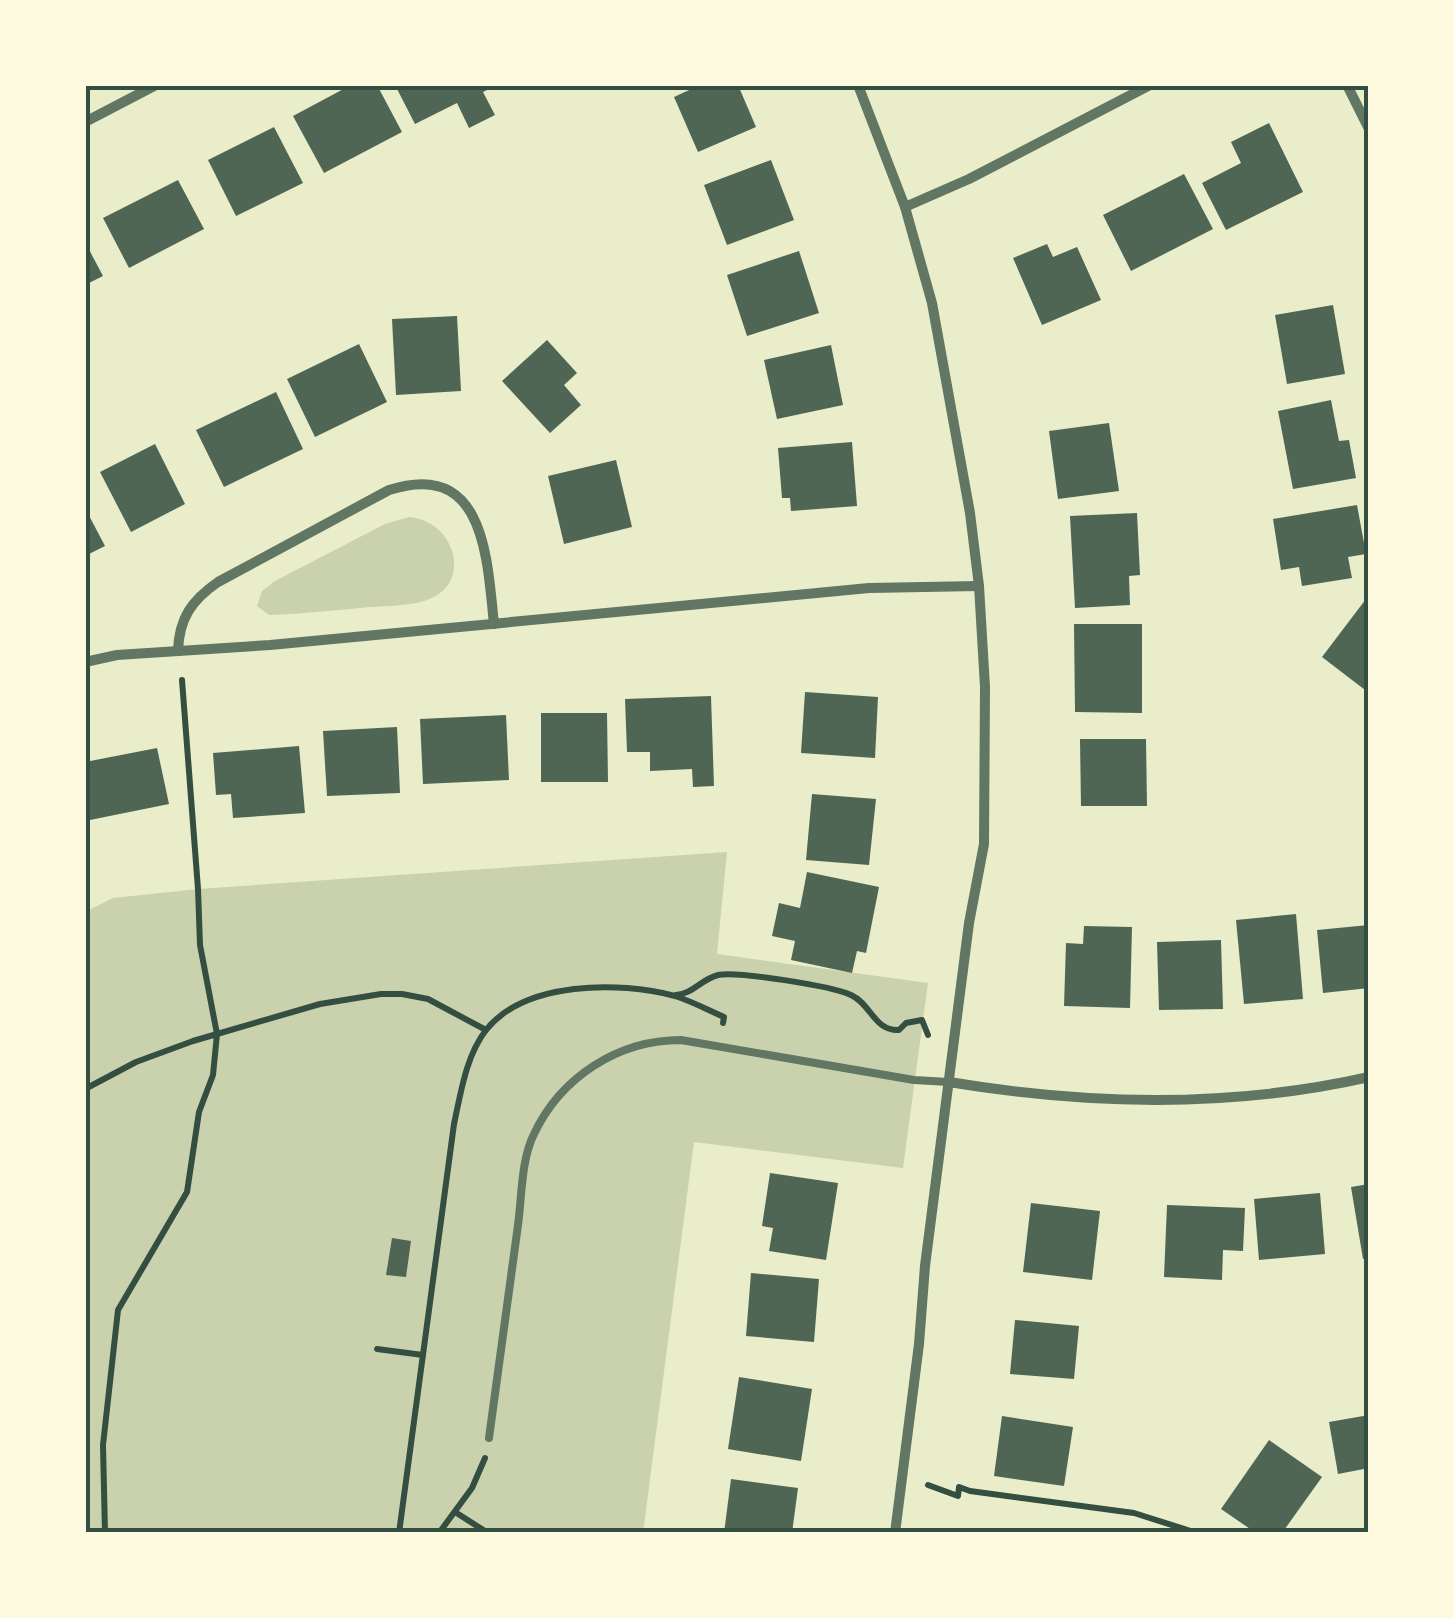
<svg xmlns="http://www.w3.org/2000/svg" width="1454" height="1618" viewBox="0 0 1454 1618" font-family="Spectral,serif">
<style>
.green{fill:#cad2ad}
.building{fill:#4f6655}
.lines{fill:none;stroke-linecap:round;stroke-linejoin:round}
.path{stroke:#344e41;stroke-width:6}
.service{stroke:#617663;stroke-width:8}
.minor{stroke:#617663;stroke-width:10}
.neatline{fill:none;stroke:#344e41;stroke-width:4}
</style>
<rect width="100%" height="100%" fill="#e9edc9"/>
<!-- green -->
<g class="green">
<path d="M 409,517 C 457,521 474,587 424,601 C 407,606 387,606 370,607 C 336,610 303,614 269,615 L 257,606 L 262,591 L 275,581 L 385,524 Z"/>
<path d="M 727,852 L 717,954 L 928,983 L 903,1168 L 694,1142 L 643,1533 L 85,1533 L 85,912 L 113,898 L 198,889 Z"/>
</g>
<!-- building -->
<g class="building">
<path d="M 351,85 L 377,85 L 402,132 L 324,173 L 293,116 Z"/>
<path d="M 395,85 L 497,85 L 483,92 L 495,115 L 469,128 L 457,103 L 415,124 Z"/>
<path d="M 700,85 L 738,85 L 756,127 L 698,152 L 674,97 Z"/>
<path d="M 1269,123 L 1303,192 L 1226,230 L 1202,183 L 1241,163 L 1231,142 Z"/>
<path d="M 274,127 L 303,183 L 236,216 L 208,160 Z"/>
<path d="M 771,160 L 794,220 L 727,245 L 704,185 Z"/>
<path d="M 1184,174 L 1213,229 L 1131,271 L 1103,215 Z"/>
<path d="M 178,180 L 204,229 L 129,268 L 103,218 Z"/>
<path d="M 85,242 L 103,276 L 85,285 Z"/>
<path d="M 1047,244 L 1053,257 L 1077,247 L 1101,300 L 1042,325 L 1013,258 Z"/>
<path d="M 799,251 L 819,313 L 747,336 L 727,275 Z"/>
<path d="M 1333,305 L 1345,374 L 1287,384 L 1275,315 Z"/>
<path d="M 457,316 L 461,391 L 396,395 L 392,319 Z"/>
<path d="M 547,340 L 577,373 L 564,385 L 581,405 L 550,433 L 502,381 Z"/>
<path d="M 359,344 L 387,402 L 315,437 L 287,379 Z"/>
<path d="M 831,345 L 843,405 L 777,419 L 764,360 Z"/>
<path d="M 276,392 L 303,449 L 224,487 L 196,430 Z"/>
<path d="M 1331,400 L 1339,441 L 1349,440 L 1356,478 L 1293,489 L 1278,411 Z"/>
<path d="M 1109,423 L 1119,491 L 1058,499 L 1049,431 Z"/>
<path d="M 852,442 L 857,506 L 791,511 L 790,498 L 782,498 L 778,448 Z"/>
<path d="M 155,444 L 185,504 L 131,532 L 100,472 Z"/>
<path d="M 616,460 L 632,527 L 564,544 L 548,476 Z"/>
<path d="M 1357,505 L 1366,554 L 1348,557 L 1352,578 L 1302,586 L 1299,567 L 1281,570 L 1273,519 Z"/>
<path d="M 85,508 L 105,546 L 85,556 Z"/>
<path d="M 1137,513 L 1140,575 L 1129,576 L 1130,605 L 1075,608 L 1070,516 Z"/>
<path d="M 1369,595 L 1369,693 L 1322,657 Z"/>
<path d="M 1074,624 L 1142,624 L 1142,713 L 1075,712 Z"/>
<path d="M 805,692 L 878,697 L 875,758 L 801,753 Z"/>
<path d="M 711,696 L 714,786 L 693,787 L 692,769 L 650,771 L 650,752 L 627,752 L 625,699 Z"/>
<path d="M 541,713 L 607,713 L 608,782 L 541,782 Z"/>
<path d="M 506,715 L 509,780 L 423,784 L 420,719 Z"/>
<path d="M 397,727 L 400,793 L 327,796 L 323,731 Z"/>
<path d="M 1080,739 L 1146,739 L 1147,806 L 1081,806 Z"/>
<path d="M 299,746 L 305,813 L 233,818 L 231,794 L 216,795 L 213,753 Z"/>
<path d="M 157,748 L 169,804 L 85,821 L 85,762 Z"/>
<path d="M 812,794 L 876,799 L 869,865 L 806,860 Z"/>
<path d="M 807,872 L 879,887 L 866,953 L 857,951 L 852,973 L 791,960 L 795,941 L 772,936 L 779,903 L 800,908 Z"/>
<path d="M 1296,914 L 1303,999 L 1244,1004 L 1236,920 Z"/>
<path d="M 1369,925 L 1369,988 L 1323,993 L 1317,930 Z"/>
<path d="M 1084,926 L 1132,927 L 1130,1008 L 1064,1006 L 1066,943 L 1083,944 Z"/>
<path d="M 1221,940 L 1223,1009 L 1159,1010 L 1157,942 Z"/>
<path d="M 770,1173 L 838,1183 L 826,1260 L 769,1251 L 773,1228 L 762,1226 Z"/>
<path d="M 1369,1184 L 1369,1259 L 1363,1259 L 1351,1187 Z"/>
<path d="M 1320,1193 L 1325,1254 L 1259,1260 L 1254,1199 Z"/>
<path d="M 1031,1203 L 1100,1211 L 1092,1280 L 1023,1272 Z"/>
<path d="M 1167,1205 L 1245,1208 L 1243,1251 L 1223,1250 L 1222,1280 L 1164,1277 Z"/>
<path d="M 392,1238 L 411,1241 L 406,1277 L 386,1275 Z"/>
<path d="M 751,1273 L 819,1279 L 814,1342 L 746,1336 Z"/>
<path d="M 1015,1320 L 1079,1326 L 1074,1379 L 1010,1374 Z"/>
<path d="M 739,1377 L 812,1389 L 801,1461 L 728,1449 Z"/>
<path d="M 1369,1415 L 1369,1468 L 1338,1474 L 1329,1422 Z"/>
<path d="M 1002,1416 L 1073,1427 L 1064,1486 L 994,1476 Z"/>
<path d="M 1269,1440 L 1322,1477 L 1282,1533 L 1256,1533 L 1221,1509 Z"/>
<path d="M 731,1479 L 798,1488 L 792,1533 L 724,1533 Z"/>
</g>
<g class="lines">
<!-- path -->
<g class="path">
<path d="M 676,995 C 692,994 702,979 718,975 C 737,971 832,986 851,995 C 871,1004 874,1031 899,1030 L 906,1023 L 922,1020 L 928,1035"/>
<path d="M 85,1089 L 136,1062 L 193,1041 L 320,1004 L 381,994 L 402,994 L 428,999 L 486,1030"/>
<path d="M 377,1349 L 423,1355"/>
<path d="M 928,1485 L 958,1496 L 959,1487 L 970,1491 L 1134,1513 L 1197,1533"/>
<path d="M 455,1512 L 488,1533"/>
<path d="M 105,1533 L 103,1445 L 118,1310 L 187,1192 L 199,1112 L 213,1075 L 217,1034 L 200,945 L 198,889 L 182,680"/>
<path d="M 399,1533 L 454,1124 C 461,1092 466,1056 486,1030 C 525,981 619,981 675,996 C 691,1001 708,1010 724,1017 L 723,1023"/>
<path d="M 439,1533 L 472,1488 L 485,1458"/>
</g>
<!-- service -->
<path class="service" d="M 489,1438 C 498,1367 508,1296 518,1225 C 522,1196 521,1160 534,1134 C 561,1077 618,1040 681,1040 L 914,1080 L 949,1082"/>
<!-- minor -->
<g class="minor">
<path d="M 858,85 L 905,207 L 932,303 L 970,513 L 979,586 L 985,687 L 984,844 L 969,923 L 925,1266 L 919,1344 L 895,1533"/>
<path d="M 1347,85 L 1369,129"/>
<path d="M 85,122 L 156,85"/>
<path d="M 905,207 L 969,179 L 1150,85"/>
<path d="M 178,651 C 179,618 192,600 218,582 L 389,490 C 485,459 487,558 494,624"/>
<path d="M 85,662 L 117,655 L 270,645 L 869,588 L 979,586"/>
<path d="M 949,1082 C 1087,1105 1232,1108 1369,1077"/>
</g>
</g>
<!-- border -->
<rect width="1454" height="1618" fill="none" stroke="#fefae0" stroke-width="175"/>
<rect x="88" y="88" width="1278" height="1442" class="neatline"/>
</svg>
